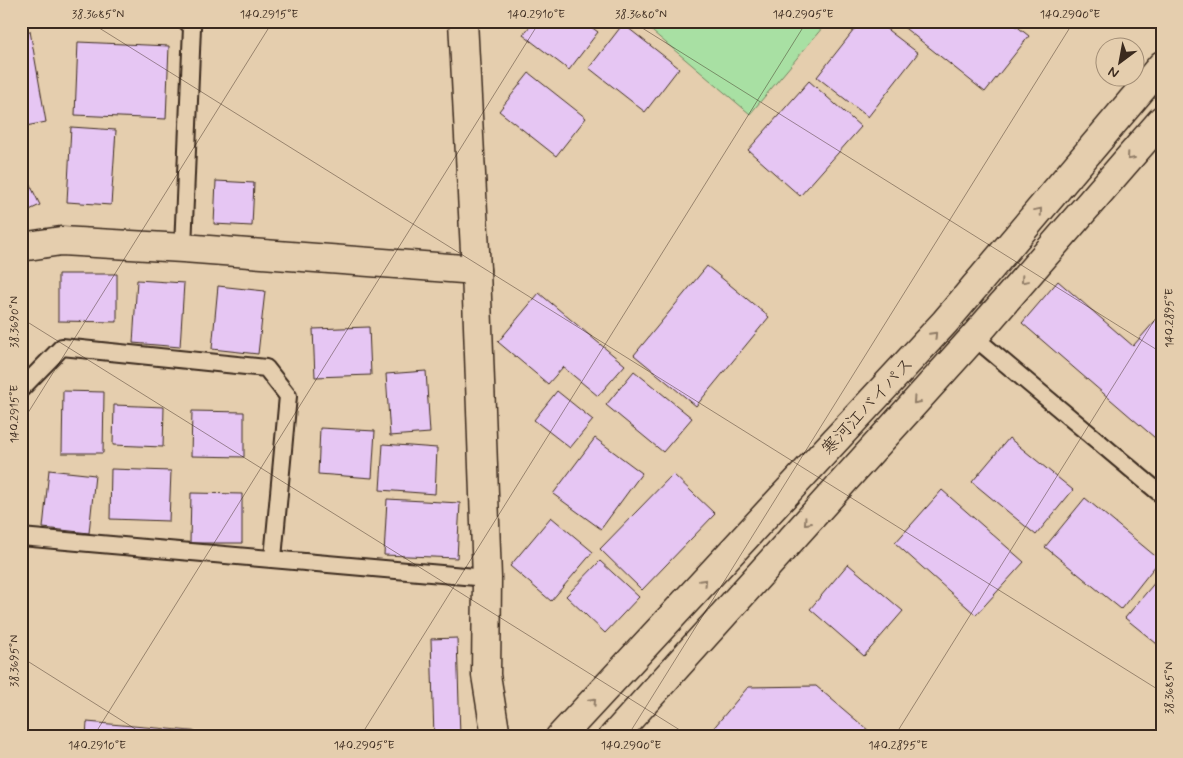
<svg xmlns="http://www.w3.org/2000/svg" width="1183" height="758" viewBox="0 0 1183 758" font-family="Mynerve,'Klee One',sans-serif">
<style>
.green{fill:#a8e0a3;stroke:#728560}
.building{fill:#e6c6f3;stroke:#3b2a1e}
.lines{fill:none;stroke-linecap:round;stroke-linejoin:round}
.lane-casing{stroke:#3b2a1e;stroke-width:20}
.street-casing{stroke:#3b2a1e;stroke-width:31}
.highway-casing{stroke:#3b2a1e;stroke-width:31}
.lane{stroke:#e5ceae;stroke-width:16}
.street{stroke:#e5ceae;stroke-width:28}
.highway{stroke:#e5ceae;stroke-width:28}
.oneway{stroke:#907c66}
.ticks{fill:none;stroke:#3b2a1e;stroke-width:1;stroke-opacity:0.45}
.labels{text-anchor:middle;stroke-width:4;stroke-linejoin:round;paint-order:stroke}
.street-label{font-size:18px;fill:#3b2a1e;stroke:#e5ceae}
.neatline{fill:none;stroke:#3b2a1e;stroke-width:2}
.ticks-label{font-size:12px;text-anchor:middle;fill:#3b2a1e}
</style>
<rect width="100%" height="100%" fill="#e5ceae"/>
<filter id="ink" filterUnits="userSpaceOnUse"><feTurbulence type="fractalNoise" baseFrequency=".02" numOctaves="2"/><feDisplacementMap in="SourceGraphic" scale="10" xChannelSelector="R" yChannelSelector="G"/><feConvolveMatrix kernelMatrix="1 2 1 2 8 2 1 2 1" color-interpolation-filters="sRGB"/></filter>
<g filter="url(#ink)">
<!-- green -->
<path class="green" d="M 640,21 L 828,21 L 750,114 Z"/>
<!-- building -->
<g class="building">
<path d="M 534,21 L 583,21 L 598,32 L 569,70 L 523,35 Z"/>
<path d="M 861,21 L 876,21 L 918,53 L 868,117 L 817,77 Z"/>
<path d="M 896,21 L 1010,21 L 1029,36 L 985,92 Z"/>
<path d="M 623,24 L 679,68 L 645,112 L 589,68 Z"/>
<path d="M 30,31 L 46,122 L 21,127 L 21,32 Z"/>
<path d="M 78,42 L 169,46 L 166,119 L 75,115 Z"/>
<path d="M 529,73 L 586,118 L 556,156 L 499,111 Z"/>
<path d="M 809,81 L 861,127 L 800,196 L 748,150 Z"/>
<path d="M 71,127 L 116,130 L 111,205 L 67,202 Z"/>
<path d="M 21,166 L 40,205 L 21,214 Z"/>
<path d="M 216,181 L 254,183 L 252,226 L 214,224 Z"/>
<path d="M 707,266 L 769,317 L 696,406 L 634,355 Z"/>
<path d="M 58,274 L 117,274 L 117,322 L 58,321 Z"/>
<path d="M 137,280 L 184,283 L 180,347 L 133,343 Z"/>
<path d="M 1058,281 L 1133,346 L 1162,313 L 1162,444 L 1022,323 Z"/>
<path d="M 218,286 L 265,291 L 258,354 L 212,349 Z"/>
<path d="M 539,293 L 625,365 L 598,396 L 563,367 L 548,384 L 498,342 Z"/>
<path d="M 369,327 L 371,375 L 315,377 L 313,329 Z"/>
<path d="M 426,371 L 430,433 L 390,436 L 386,374 Z"/>
<path d="M 634,371 L 692,418 L 663,452 L 606,405 Z"/>
<path d="M 63,391 L 104,392 L 103,453 L 62,453 Z"/>
<path d="M 557,391 L 593,420 L 570,448 L 534,420 Z"/>
<path d="M 114,405 L 164,407 L 163,447 L 113,445 Z"/>
<path d="M 192,411 L 244,412 L 244,457 L 191,456 Z"/>
<path d="M 320,428 L 375,431 L 372,478 L 318,474 Z"/>
<path d="M 595,438 L 642,473 L 601,529 L 553,494 Z"/>
<path d="M 1009,438 L 1073,490 L 1036,535 L 972,482 Z"/>
<path d="M 383,444 L 437,448 L 435,494 L 380,490 Z"/>
<path d="M 111,469 L 171,471 L 169,521 L 110,519 Z"/>
<path d="M 49,470 L 95,475 L 89,533 L 43,528 Z"/>
<path d="M 673,474 L 715,514 L 642,590 L 600,549 Z"/>
<path d="M 942,490 L 1024,562 L 976,615 L 895,543 Z"/>
<path d="M 191,493 L 242,494 L 242,543 L 190,543 Z"/>
<path d="M 1085,498 L 1160,560 L 1121,609 L 1045,547 Z"/>
<path d="M 387,499 L 460,503 L 457,558 L 384,555 Z"/>
<path d="M 551,517 L 593,552 L 551,601 L 510,566 Z"/>
<path d="M 600,561 L 639,597 L 605,633 L 566,596 Z"/>
<path d="M 848,564 L 903,611 L 864,656 L 810,609 Z"/>
<path d="M 1162,574 L 1162,648 L 1125,618 Z"/>
<path d="M 457,638 L 460,737 L 434,737 L 431,639 Z"/>
<path d="M 816,686 L 876,737 L 706,737 L 748,687 Z"/>
<path d="M 87,722 L 260,737 L 86,737 Z"/>
</g>
<g class="lines">
<!-- lane casing -->
<g class="lane-casing">
<g id="lane">
<path d="M 183,248 L 192,27 L 186,21"/>
<path d="M 974,337 L 1162,495"/>
<path d="M 21,389 L 62,347 L 266,368 L 288,396 L 273,558"/>
<path d="M 21,537 L 487,578"/>
</g>
</g>
<!-- street casing -->
<g class="street-casing">
<g id="street">
<path d="M 463,21 L 476,270 L 487,578 L 486,675 L 496,737"/>
<path d="M 21,247 L 61,241 L 183,248 L 476,270"/>
</g>
</g>
<!-- highway casing -->
<g class="highway-casing">
<g id="highway">
<path d="M 560,737 L 945,322 L 1162,65"/>
<path d="M 613,737 L 974,337 L 1162,120"/>
</g>
</g>
<!-- lane -->
<use href="#lane" class="lane"/>
<!-- street -->
<use href="#street" class="street"/>
<!-- highway -->
<use href="#highway" class="highway"/>
</g>
<!-- one-way arrows -->
<defs><path id="oneway-chevron" d="M-2-3.5L2.5 0L-2 3.5" fill="none" stroke-width="1.6" stroke-linecap="round" stroke-linejoin="round" transform="scale(1.25)"/></defs>
<g class="oneway">
<use href="#oneway-chevron" transform="translate(1130 157) rotate(131)"/>
<use href="#oneway-chevron" transform="translate(1039 211) rotate(-50)"/>
<use href="#oneway-chevron" transform="translate(1024 280) rotate(131)"/>
<use href="#oneway-chevron" transform="translate(934 335) rotate(-47)"/>
<use href="#oneway-chevron" transform="translate(916 401) rotate(132)"/>
<use href="#oneway-chevron" transform="translate(807 522) rotate(132)"/>
<use href="#oneway-chevron" transform="translate(704 582) rotate(-47)"/>
<use href="#oneway-chevron" transform="translate(593 701) rotate(-47)"/>
</g>
</g>
<!-- ticks -->
<path class="ticks" d="M 88,21 L 1162,692M 631,21 L 1162,353M 21,318 L 691,737M 21,424 L 273,21M 21,657 L 148,737M 93,737 L 540,21M 360,737 L 807,21M 627,737 L 1074,21M 894,737 L 1162,308M 1161,737 L 1162,735"/>
<g class="labels">
<!-- street labels -->
<g class="street-label">
<text transform="translate(867 406) rotate(-47)" y="6">寒河江バイパス</text>
</g>
</g>
<!-- margin -->
<rect width="1183" height="758" fill="none" stroke="#e5ceae" stroke-width="55"/>
<!-- north arrow -->
<g transform="translate(1120 62) rotate(212)"><circle r="24" fill="#e5ceae" stroke="#a18c74"/>
<path d="M0-4L9 19L0 12L-9 19Z" fill="#3b2a1e"/>
<text y="-8" font-size="14" font-weight="bold" text-anchor="middle" fill="#3b2a1e">N</text>
</g>
<rect x="28" y="28" width="1128" height="702" class="neatline"/>
<g class="ticks-label">
<text x="98" y="18">38.3685°N</text>
<text x="269" y="18">140.2915°E</text>
<text x="536" y="18">140.2910°E</text>
<text x="641" y="18">38.3680°N</text>
<text x="803" y="18">140.2905°E</text>
<text x="1070" y="18">140.2900°E</text>
<text transform="translate(1169 318) rotate(-90)" y="4">140.2895°E</text>
<text transform="translate(14 322) rotate(-90)" y="4">38.3690°N</text>
<text transform="translate(14 414) rotate(-90)" y="4">140.2915°E</text>
<text transform="translate(14 661) rotate(-90)" y="4">38.3695°N</text>
<text transform="translate(1169 688) rotate(-90)" y="4">38.3685°N</text>
<text x="97" y="749">140.2910°E</text>
<text x="364" y="749">140.2905°E</text>
<text x="631" y="749">140.2900°E</text>
<text x="898" y="749">140.2895°E</text>
</g>
</svg>
